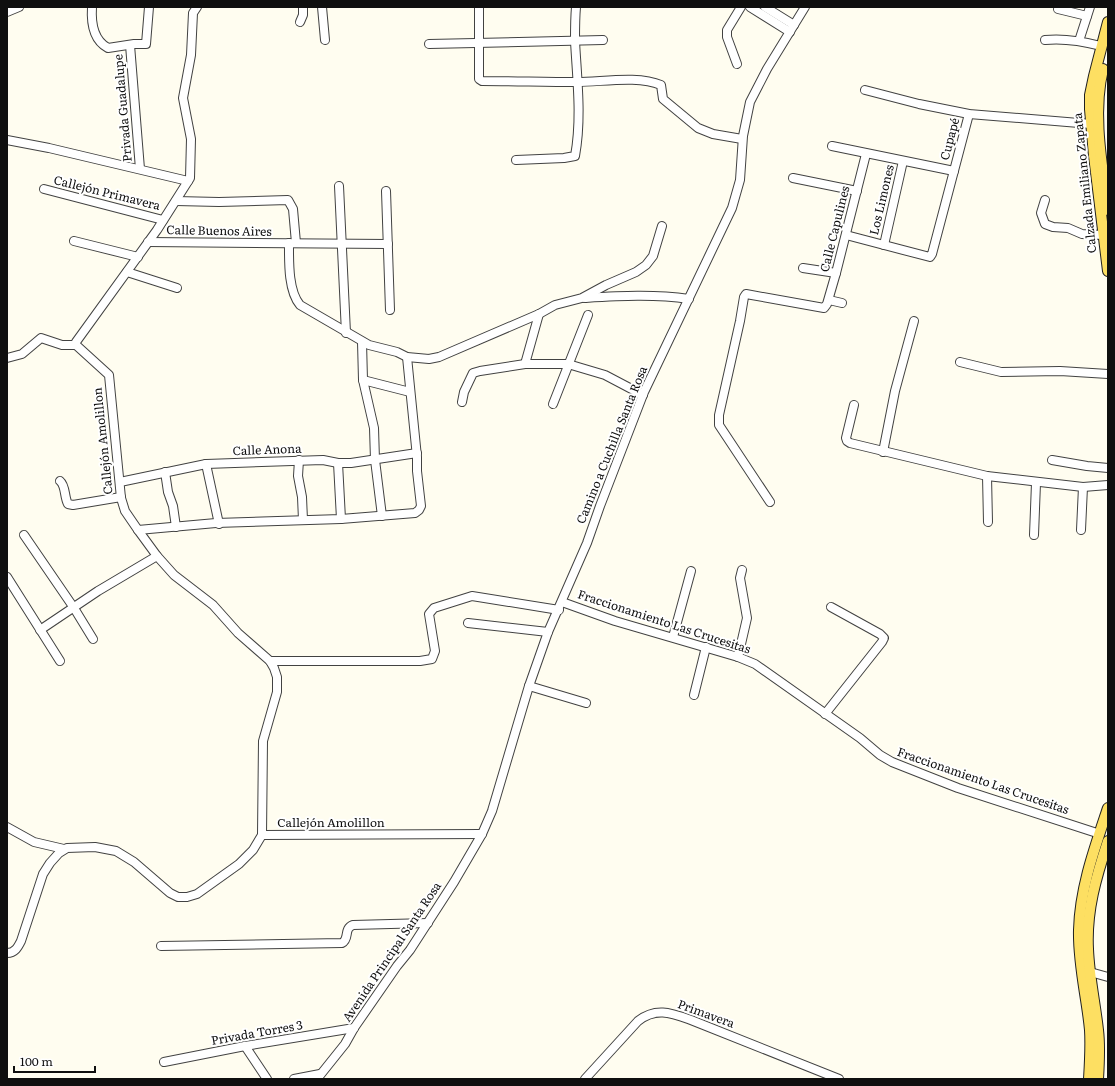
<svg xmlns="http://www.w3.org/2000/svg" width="1115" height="1086" viewBox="0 0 1115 1086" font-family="Literata,serif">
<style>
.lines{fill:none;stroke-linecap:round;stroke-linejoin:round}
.minor-casing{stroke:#424242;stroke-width:10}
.major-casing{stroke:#202020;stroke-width:12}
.minor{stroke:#fff;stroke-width:8}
.major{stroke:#fddf62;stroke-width:10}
.labels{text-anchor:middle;stroke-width:4;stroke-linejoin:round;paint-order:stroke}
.street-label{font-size:12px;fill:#0f0f0f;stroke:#fff}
</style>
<rect width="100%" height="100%" fill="#fffdf0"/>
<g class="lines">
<!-- minor casing -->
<g class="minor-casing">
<g id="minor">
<path d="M 92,7 C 91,22 93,40 108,48 L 134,44 L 146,44 L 149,7"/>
<path d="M 197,7 L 193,13 L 191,55 L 183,98 L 191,139 L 190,178 L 157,230 L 76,342 L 76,345 L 109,375 L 121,498 L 125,511 L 138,530 L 157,556 L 174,575 L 213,605 L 238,633 L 270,661 L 274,668 L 277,677 L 277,692 L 263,741 L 262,835"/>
<path d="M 322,7 L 325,40"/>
<path d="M 479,7 L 479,79 L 482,81 C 513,81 545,82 577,82 C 602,82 638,75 661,85 L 663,99 L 698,128 L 713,134 L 742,139"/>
<path d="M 750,7 L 790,32"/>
<path d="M 765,7 L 794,25"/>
<path d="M 1058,9 L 1087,16"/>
<path d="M 7,12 L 19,7"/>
<path d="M 300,22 L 303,15 L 303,7"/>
<path d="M 1045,40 C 1064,38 1082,41 1101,46"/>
<path d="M 1079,41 L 1090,7"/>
<path d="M 429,44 L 603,40"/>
<path d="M 130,45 L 140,169"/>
<path d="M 737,64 L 727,37 L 727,30 L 741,7"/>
<path d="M 865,90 L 919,104 L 969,114 L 1091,124"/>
<path d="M 7,140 L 49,148 L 188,181"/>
<path d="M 832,146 L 954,171"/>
<path d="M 516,160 L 564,158 L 575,156 C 582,118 577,79 575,41 C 575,30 575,18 576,7"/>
<path d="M 793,178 L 857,191"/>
<path d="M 339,186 L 346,333"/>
<path d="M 44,189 L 163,220"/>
<path d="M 386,191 L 390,310"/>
<path d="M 1045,200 L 1041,213 L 1045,224 L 1053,227 L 1068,228 L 1082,234 L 1103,235"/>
<path d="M 176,201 L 219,202 L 288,200 L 293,209 L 296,243"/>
<path d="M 846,235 L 930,257 L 932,254 L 969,114"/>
<path d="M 74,241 L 138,257"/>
<path d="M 148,242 L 388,244"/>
<path d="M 289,243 C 289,261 288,291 300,305 L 369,345 L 397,352 L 407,357 L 429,359 L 439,357 L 539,314 L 555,305 L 582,298 L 606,285 L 636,272 L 646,265 L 653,256 L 662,226"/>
<path d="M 884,245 L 903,161"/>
<path d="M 803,268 L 836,273"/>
<path d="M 127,272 L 177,288"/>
<path d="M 585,298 C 620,296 654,294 689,299"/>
<path d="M 829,300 L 842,303"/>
<path d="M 362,342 L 363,380 L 374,428 L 375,460 L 382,516"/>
<path d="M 7,358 L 22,354 L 41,338 L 62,345 L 76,345"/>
<path d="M 960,362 L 1001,372 L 1060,371 L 1108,374"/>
<path d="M 525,364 L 539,314"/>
<path d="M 363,380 L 410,392"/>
<path d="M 462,402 L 464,392 L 473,373 L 480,371 L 525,364 L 568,364 L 605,375 L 643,395"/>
<path d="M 553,404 L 588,315"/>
<path d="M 854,405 L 846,438 L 847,441 L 850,443 L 987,476 L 1083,487 L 1108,485"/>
<path d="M 883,452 L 895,391 L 914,321"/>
<path d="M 299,460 L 298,476 L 302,497 L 303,520"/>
<path d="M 1052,460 L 1087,466 L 1108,468"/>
<path d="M 338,463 L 341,519"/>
<path d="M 206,464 L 219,524"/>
<path d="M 165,472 L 168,492 L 173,506 L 176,527"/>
<path d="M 987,476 L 988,522"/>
<path d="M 60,481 C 66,486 64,497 68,504 L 73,505 L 121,497"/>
<path d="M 120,482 L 206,464 L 323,460 L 338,463 L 351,463 L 417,453"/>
<path d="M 770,502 L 719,425 L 719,415 L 740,321 L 744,297 L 746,294 L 824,308 L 827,304 L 836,273 L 866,154"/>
<path d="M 138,530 L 216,523 L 341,519 L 415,513 L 419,510 L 421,506 L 417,471 L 417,457 L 407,357"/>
<path d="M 1081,530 L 1083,487"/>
<path d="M 24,535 L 74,608 L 93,639"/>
<path d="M 1034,535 L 1036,483"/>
<path d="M 7,577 L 60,661"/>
<path d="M 562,602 L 615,621 L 738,657 L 755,664 L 860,738 L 880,755 L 892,762 L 958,788 L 1100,834"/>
<path d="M 468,623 L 548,632"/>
<path d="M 40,630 L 98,591 L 157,556"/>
<path d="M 673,637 L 691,571"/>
<path d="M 738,657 L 747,618 L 740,578 L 742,570"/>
<path d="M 270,661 L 420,661 L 432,659 L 435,651 L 429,614 L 434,608 L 472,596 L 559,610"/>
<path d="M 529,686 L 586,703"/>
<path d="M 694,695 L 706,647"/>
<path d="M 825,714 L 882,642 L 884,638 L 880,634 L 831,607"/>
<path d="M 7,827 L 34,842 L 64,849"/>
<path d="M 262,835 L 482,834"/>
<path d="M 161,946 L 342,943 C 350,939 343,929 353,925 L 428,923"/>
<path d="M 7,953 C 15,953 18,947 21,941 L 43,874 L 50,863 L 59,853 L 67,848 L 95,847 L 116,851 L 134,862 L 170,893 L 178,897 L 187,897 L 197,894 L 239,864 L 253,850 L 262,835"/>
<path d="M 1090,972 L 1108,977"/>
<path d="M 245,1046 L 267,1079"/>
<path d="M 164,1062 L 245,1046 L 354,1028"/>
<path d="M 294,1079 L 320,1074"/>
<path d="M 317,1079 L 345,1044 L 354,1028 L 397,966 L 410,950 L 454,882 L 482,834 L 492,811 L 529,686 L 548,632 L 587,543 L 600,506 L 644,392 L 732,208 L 740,180 L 743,136 L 750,102 L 767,69 L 805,7"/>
<path d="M 585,1079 L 638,1021 C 656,1007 671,1013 691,1020 L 839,1079"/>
</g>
</g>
<!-- major casing -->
<g class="major-casing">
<g id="major">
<path d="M 1108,22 L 1094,76 L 1090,95 L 1090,109 L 1094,156 L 1108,271"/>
<path d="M 1103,69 C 1092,113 1102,165 1108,210"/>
<path d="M 1089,1079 C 1090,1063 1091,1046 1090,1030 C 1087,997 1078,964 1079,930 C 1080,888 1095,847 1108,808"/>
<path d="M 1098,1079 C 1099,1063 1100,1046 1098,1030 C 1095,1003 1089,976 1088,949 C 1086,911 1096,877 1108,841"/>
</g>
</g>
<!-- minor -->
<use href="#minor" class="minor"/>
<!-- major -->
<use href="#major" class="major"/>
</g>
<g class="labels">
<!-- street labels -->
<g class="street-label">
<text transform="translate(123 108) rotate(-95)" y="4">Privada Guadalupe</text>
<text transform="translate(950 139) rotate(-75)" y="4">Cupapé</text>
<text transform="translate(1085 183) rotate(-96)" y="4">Calzada Emiliano Zapata</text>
<text transform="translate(107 193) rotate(14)" y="4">Callejón Primavera</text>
<text transform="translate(882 200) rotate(-77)" y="4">Los Limones</text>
<text transform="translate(835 229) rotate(-76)" y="4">Calle Capulines</text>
<text transform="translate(219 231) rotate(1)" y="4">Calle Buenos Aires</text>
<text transform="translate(103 441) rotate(-96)" y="4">Callejón Amolillon</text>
<text transform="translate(612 445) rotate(-68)" y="4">Camino a Cuchilla Santa Rosa</text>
<text transform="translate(267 450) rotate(-2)" y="4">Calle Anona</text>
<text transform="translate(664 622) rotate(18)" y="4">Fraccionamiento Las Crucesitas</text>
<text transform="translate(983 781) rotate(19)" y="4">Fraccionamiento Las Crucesitas</text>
<text x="331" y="827">Callejón Amolillon</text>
<text transform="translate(392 952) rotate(-56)" y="4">Avenida Principal Santa Rosa</text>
<text transform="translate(706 1014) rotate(20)" y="4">Primavera</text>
<text transform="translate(257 1033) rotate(-10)" y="4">Privada Torres 3</text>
</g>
</g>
<!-- border -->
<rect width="1115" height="1086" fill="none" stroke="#0f0f0f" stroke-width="16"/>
<!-- scale -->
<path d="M14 1066v6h81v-6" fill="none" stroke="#0f0f0f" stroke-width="2"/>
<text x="20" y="1066" font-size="12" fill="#0f0f0f" stroke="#ffffff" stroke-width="3" paint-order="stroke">100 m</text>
</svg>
